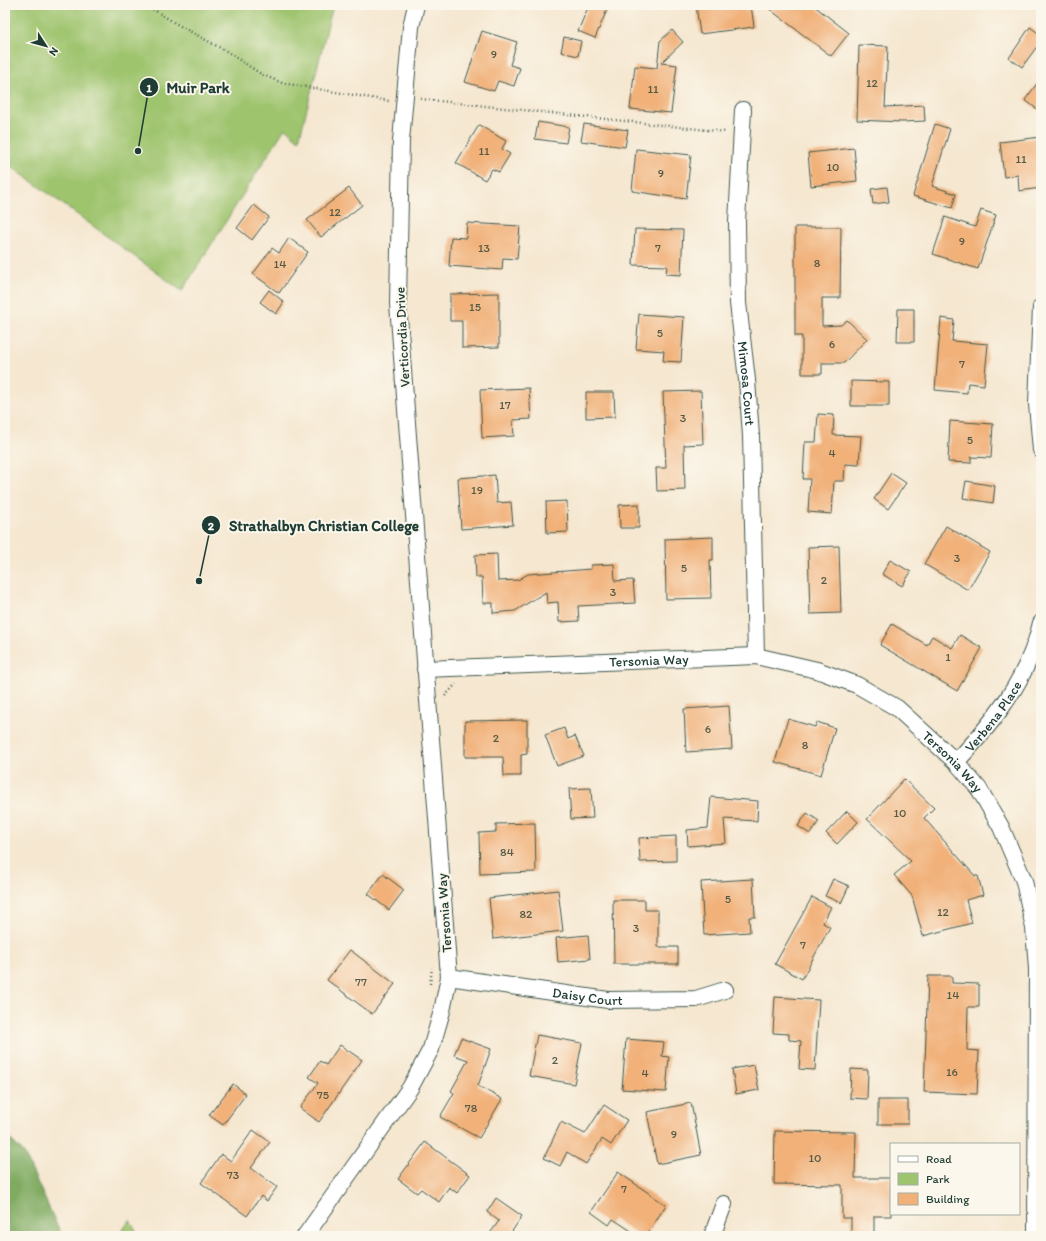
<svg xmlns="http://www.w3.org/2000/svg" width="1046" height="1241" viewBox="0 0 1046 1241" font-family="Itim,sans-serif">
<style>
.green{fill:#9fc46e;stroke:#5f8051}
.forest{fill:#7faa61;stroke:#4f744a}
.building{fill:#f1b179}
.lines{fill:none;stroke-linecap:round;stroke-linejoin:round}
.street-casing{stroke:#3f564b;stroke-width:18}
.path{stroke:#3f564b;stroke-width:2.5;stroke-dasharray:1 3;stroke-linecap:butt}
.street{stroke:#fff;stroke-width:16}
.labels{text-anchor:middle;stroke-width:4;stroke-linejoin:round;paint-order:stroke}
.number-label{font-size:12px;fill:#545a45}
.street-label{font-size:14px;fill:#1f3d34;stroke:#fbf7ec}
.leader{fill:none;stroke:#1f3d34;stroke-width:1.5}
.callout-dot{fill:#1f3d34;stroke:#fbf7ec;stroke-width:1.5}
.mark-label{font-size:12px;text-anchor:middle;font-weight:bold;fill:#fff}
.callout-label{font-size:15px;text-anchor:middle;font-weight:bold;fill:#1f3d34;stroke:#fbf7ec;stroke-width:4;stroke-linejoin:round;paint-order:stroke}
</style>
<rect width="100%" height="100%" fill="#fbf7ec"/>
<filter id="ink" filterUnits="userSpaceOnUse"><feTurbulence type="fractalNoise" baseFrequency=".025" numOctaves="2"/><feDisplacementMap in="SourceGraphic" scale="8" xChannelSelector="R" yChannelSelector="G"/><feConvolveMatrix kernelMatrix="1 2 1 2 8 2 1 2 1" color-interpolation-filters="sRGB"/></filter>
<filter id="wash" filterUnits="userSpaceOnUse"><feTurbulence type="fractalNoise" baseFrequency=".012" numOctaves="4" result="noise"/><feDisplacementMap in="SourceGraphic" scale="16" xChannelSelector="R" yChannelSelector="G"/><feGaussianBlur stdDeviation="0.9" result="paint"/><feColorMatrix in="noise" values="0 0 0 0 0 0 0 0 0 0 0 0 0 0 0 0 0 1.4 0 .05"/><feComposite in="paint" operator="in"/></filter>
<g filter="url(#wash)">
<rect width="100%" height="100%" fill="#f5e7d0"/>
<!-- green -->
<g class="green">
<path d="M 5,5 L 333,5 L 299,140 L 285,128 L 182,291 L 5,162 Z"/>
<path d="M 130,1220 L 139,1236 L 118,1236 Z"/>
</g>
<!-- forest -->
<path class="forest" d="M 5,1134 L 24,1153 L 62,1236 L 5,1236 Z"/>
<g id="blocks">
<!-- building -->
<g class="building">
<path d="M 589,5 L 595,5 L 607,10 L 595,38 L 578,31 Z"/>
<path d="M 696,5 L 751,5 L 754,27 L 700,34 Z"/>
<path d="M 764,5 L 813,5 L 849,33 L 831,56 Z"/>
<path d="M 1030,27 L 1041,35 L 1041,41 L 1022,67 L 1009,58 Z"/>
<path d="M 672,30 L 683,42 L 661,63 L 677,65 L 671,113 L 630,109 L 635,66 L 657,68 L 660,41 Z"/>
<path d="M 482,31 L 517,42 L 510,65 L 520,68 L 514,86 L 498,81 L 494,91 L 465,82 Z"/>
<path d="M 564,37 L 581,41 L 578,56 L 561,52 Z"/>
<path d="M 859,45 L 888,46 L 885,107 L 924,105 L 925,121 L 902,122 L 857,120 Z"/>
<path d="M 1041,78 L 1041,112 L 1025,100 Z"/>
<path d="M 538,122 L 569,127 L 566,143 L 535,139 Z"/>
<path d="M 584,124 L 628,130 L 625,147 L 581,141 Z"/>
<path d="M 935,124 L 950,129 L 932,186 L 956,194 L 952,208 L 913,196 Z"/>
<path d="M 479,125 L 506,141 L 502,149 L 510,154 L 499,172 L 492,169 L 485,180 L 456,163 Z"/>
<path d="M 1041,137 L 1041,188 L 1019,191 L 1018,175 L 1004,177 L 1000,142 Z"/>
<path d="M 854,148 L 857,181 L 811,186 L 808,153 Z"/>
<path d="M 636,149 L 691,155 L 686,199 L 632,191 Z"/>
<path d="M 887,187 L 889,202 L 873,204 L 871,189 Z"/>
<path d="M 349,188 L 362,205 L 321,237 L 307,220 Z"/>
<path d="M 254,205 L 269,217 L 252,240 L 237,228 Z"/>
<path d="M 981,210 L 996,215 L 978,269 L 933,254 L 945,217 L 975,227 Z"/>
<path d="M 467,223 L 520,226 L 517,259 L 503,258 L 502,270 L 449,266 L 451,237 L 466,238 Z"/>
<path d="M 795,227 L 841,227 L 840,298 L 822,298 L 822,326 L 841,325 L 847,320 L 867,339 L 844,363 L 822,363 L 822,374 L 802,374 L 802,336 L 795,336 Z"/>
<path d="M 635,229 L 683,230 L 681,275 L 666,274 L 667,266 L 633,265 Z"/>
<path d="M 289,238 L 308,252 L 279,293 L 253,274 L 272,248 L 279,253 Z"/>
<path d="M 269,290 L 284,302 L 276,314 L 260,302 Z"/>
<path d="M 499,293 L 499,347 L 462,348 L 462,321 L 450,321 L 450,294 Z"/>
<path d="M 898,309 L 914,309 L 914,342 L 897,342 Z"/>
<path d="M 639,314 L 684,317 L 681,362 L 663,361 L 664,351 L 636,349 Z"/>
<path d="M 941,318 L 954,320 L 952,341 L 988,344 L 984,385 L 968,383 L 967,393 L 935,390 Z"/>
<path d="M 851,381 L 889,382 L 889,406 L 851,406 Z"/>
<path d="M 529,388 L 531,419 L 513,420 L 514,436 L 482,438 L 480,390 Z"/>
<path d="M 701,391 L 703,444 L 684,445 L 685,490 L 657,491 L 656,468 L 666,468 L 663,392 Z"/>
<path d="M 586,392 L 614,392 L 615,417 L 586,418 Z"/>
<path d="M 818,414 L 834,415 L 833,435 L 861,436 L 859,465 L 845,464 L 844,481 L 834,481 L 832,514 L 808,512 L 810,479 L 803,479 L 805,442 L 816,442 Z"/>
<path d="M 950,421 L 993,424 L 991,458 L 971,457 L 971,463 L 948,462 Z"/>
<path d="M 891,473 L 906,483 L 888,509 L 874,499 Z"/>
<path d="M 495,475 L 497,503 L 511,502 L 513,525 L 461,529 L 458,478 Z"/>
<path d="M 966,481 L 995,486 L 993,503 L 963,498 Z"/>
<path d="M 567,501 L 568,532 L 547,533 L 546,502 Z"/>
<path d="M 639,504 L 639,528 L 620,528 L 619,505 Z"/>
<path d="M 946,526 L 990,552 L 968,590 L 924,564 Z"/>
<path d="M 713,537 L 713,560 L 710,560 L 711,598 L 666,599 L 665,539 Z"/>
<path d="M 839,546 L 841,613 L 810,614 L 808,547 Z"/>
<path d="M 497,554 L 498,581 L 518,580 L 528,574 L 591,569 L 591,565 L 614,564 L 615,581 L 633,580 L 635,603 L 578,606 L 579,621 L 559,622 L 558,602 L 547,603 L 546,592 L 515,611 L 493,613 L 493,603 L 483,603 L 482,577 L 476,577 L 475,555 Z"/>
<path d="M 890,560 L 911,572 L 902,586 L 882,574 Z"/>
<path d="M 892,624 L 927,645 L 932,636 L 952,648 L 960,635 L 982,648 L 957,691 L 880,645 Z"/>
<path d="M 729,706 L 732,749 L 686,752 L 684,709 Z"/>
<path d="M 788,719 L 815,727 L 817,722 L 835,728 L 821,775 L 775,762 Z"/>
<path d="M 527,720 L 527,754 L 521,755 L 521,776 L 504,776 L 503,757 L 465,757 L 465,721 Z"/>
<path d="M 564,728 L 568,739 L 575,736 L 584,756 L 557,766 L 545,735 Z"/>
<path d="M 904,779 L 934,808 L 924,818 L 975,876 L 978,876 L 983,895 L 966,900 L 972,923 L 923,936 L 912,896 L 894,875 L 911,861 L 867,819 Z"/>
<path d="M 591,788 L 593,818 L 571,819 L 569,789 Z"/>
<path d="M 711,797 L 758,801 L 757,821 L 724,819 L 726,843 L 688,846 L 687,830 L 708,828 Z"/>
<path d="M 847,811 L 858,822 L 837,844 L 826,833 Z"/>
<path d="M 807,813 L 819,821 L 810,834 L 798,826 Z"/>
<path d="M 535,823 L 536,872 L 480,874 L 479,833 L 496,832 L 496,824 Z"/>
<path d="M 676,836 L 676,861 L 640,862 L 639,838 Z"/>
<path d="M 383,874 L 404,890 L 389,910 L 368,894 Z"/>
<path d="M 753,879 L 755,917 L 749,917 L 750,932 L 704,935 L 701,882 Z"/>
<path d="M 833,879 L 849,886 L 841,903 L 825,896 Z"/>
<path d="M 558,890 L 563,931 L 493,939 L 489,898 Z"/>
<path d="M 812,897 L 831,907 L 823,923 L 830,927 L 802,979 L 775,964 Z"/>
<path d="M 613,900 L 645,900 L 645,910 L 658,910 L 658,947 L 678,947 L 678,964 L 614,964 Z"/>
<path d="M 588,935 L 590,959 L 558,962 L 556,938 Z"/>
<path d="M 350,950 L 395,984 L 372,1014 L 327,980 Z"/>
<path d="M 928,976 L 952,976 L 952,983 L 979,984 L 979,1007 L 968,1007 L 967,1050 L 979,1051 L 977,1094 L 924,1092 Z"/>
<path d="M 775,997 L 819,1000 L 815,1070 L 799,1069 L 801,1041 L 789,1040 L 789,1034 L 773,1033 Z"/>
<path d="M 537,1035 L 582,1043 L 574,1084 L 529,1076 Z"/>
<path d="M 461,1038 L 491,1049 L 478,1086 L 502,1099 L 479,1138 L 440,1117 L 454,1093 L 451,1091 L 468,1060 L 454,1055 Z"/>
<path d="M 626,1039 L 664,1042 L 662,1056 L 669,1057 L 666,1092 L 622,1089 Z"/>
<path d="M 340,1045 L 362,1060 L 319,1122 L 300,1108 L 318,1083 L 309,1077 L 320,1061 L 326,1065 Z"/>
<path d="M 754,1065 L 759,1090 L 736,1094 L 732,1069 Z"/>
<path d="M 851,1069 L 868,1070 L 867,1099 L 850,1098 Z"/>
<path d="M 233,1084 L 246,1094 L 223,1125 L 209,1115 Z"/>
<rect x="878" y="1100" width="30" height="24"/>
<path d="M 691,1103 L 701,1155 L 657,1164 L 647,1112 Z"/>
<path d="M 604,1105 L 627,1120 L 611,1145 L 602,1139 L 586,1164 L 567,1152 L 560,1166 L 544,1158 L 561,1122 L 585,1134 Z"/>
<path d="M 253,1130 L 270,1142 L 251,1168 L 277,1187 L 267,1201 L 261,1196 L 247,1216 L 201,1183 L 221,1154 L 231,1161 Z"/>
<path d="M 775,1131 L 856,1132 L 855,1178 L 891,1178 L 891,1216 L 874,1216 L 874,1236 L 851,1236 L 851,1218 L 842,1218 L 842,1185 L 774,1184 Z"/>
<path d="M 425,1142 L 470,1175 L 457,1193 L 449,1187 L 439,1202 L 421,1189 L 417,1193 L 398,1179 Z"/>
<path d="M 618,1172 L 666,1205 L 646,1236 L 639,1236 L 613,1219 L 609,1225 L 591,1212 Z"/>
<path d="M 496,1198 L 522,1216 L 509,1236 L 488,1236 L 499,1221 L 487,1212 Z"/>
</g>
</g>
</g>
<g filter="url(#ink)">
<use href="#blocks" fill-opacity="0" stroke="#3f564b" stroke-width="1"/>
<g class="lines">
<!-- street casing -->
<g class="street-casing">
<g id="street">
<path id="s1" d="M 743,110 L 737,222 L 738,303 L 747,380 L 751,436 L 756,656"/>
<path d="M 1041,307 L 1037,404 L 1041,450"/>
<path id="s2" d="M 425,669 L 756,656 L 817,670 L 857,685 L 897,708 L 956,762 L 979,789 L 1001,827 L 1024,881 L 1034,928 L 1037,969 L 1036,1236"/>
<path id="s3" d="M 956,762 C 994,722 1029,677 1041,623"/>
<path id="s4" d="M 449,977 L 608,1000 L 696,999 L 725,990"/>
<path d="M 305,1236 L 410,1088 L 431,1049 L 442,1011 L 449,977 L 398,304 L 401,141 L 411,27 L 416,5"/>
<path d="M 712,1236 L 724,1204"/>
</g>
</g>
<!-- path -->
<g class="path">
<path d="M 146,5 L 175,23 L 226,51 L 261,74 L 282,83 L 389,101"/>
<path d="M 421,99 L 726,132"/>
<path d="M 445,696 L 456,684"/>
<path d="M 430,984 L 432,968"/>
</g>
<!-- street -->
<use href="#street" class="street"/>
</g>
</g>
<g class="labels">
<!-- number labels -->
<g class="number-label">
<text x="494" y="58">9</text>
<text x="872" y="87">12</text>
<text x="653" y="93">11</text>
<text x="484" y="155">11</text>
<text x="1021" y="163">11</text>
<text x="833" y="171">10</text>
<text x="661" y="177">9</text>
<text x="335" y="216">12</text>
<text x="962" y="245">9</text>
<text x="484" y="252">13</text>
<text x="658" y="252">7</text>
<text x="817" y="267">8</text>
<text x="280" y="268">14</text>
<text x="475" y="311">15</text>
<text x="660" y="337">5</text>
<text x="832" y="348">6</text>
<text x="962" y="368">7</text>
<text x="505" y="409">17</text>
<text x="683" y="422">3</text>
<text x="970" y="444">5</text>
<text x="832" y="457">4</text>
<text x="477" y="494">19</text>
<text x="957" y="562">3</text>
<text x="684" y="572">5</text>
<text x="824" y="584">2</text>
<text x="613" y="596">3</text>
<text x="948" y="661">1</text>
<text x="708" y="733">6</text>
<text x="496" y="742">2</text>
<text x="805" y="749">8</text>
<text x="900" y="817">10</text>
<text x="507" y="856">84</text>
<text x="728" y="903">5</text>
<text x="943" y="916">12</text>
<text x="526" y="918">82</text>
<text x="636" y="932">3</text>
<text x="803" y="949">7</text>
<text x="361" y="986">77</text>
<text x="953" y="999">14</text>
<text x="555" y="1064">2</text>
<text x="952" y="1076">16</text>
<text x="645" y="1077">4</text>
<text x="323" y="1099">75</text>
<text x="471" y="1112">78</text>
<text x="674" y="1138">9</text>
<text x="815" y="1162">10</text>
<text x="233" y="1179">73</text>
<text x="624" y="1193">7</text>
</g>
<!-- street labels -->
<g class="street-label">
<text transform="translate(402 337) rotate(-93)" y="5">Verticordia Drive</text>
<text dy="5" stroke="none"><textPath href="#s1" startOffset="274">Mimosa Court</textPath></text>
<text dy="5" stroke="none"><textPath href="#s2" startOffset="224">Tersonia Way</textPath></text>
<text dy="5" stroke="none"><textPath href="#s3" startOffset="59">Verbena Place</textPath></text>
<text dy="5" stroke="none"><textPath href="#s2" startOffset="560">Tersonia Way</textPath></text>
<text transform="translate(444 913) rotate(-94)" y="5">Tersonia Way</text>
<text dy="5" stroke="none"><textPath href="#s4" startOffset="140">Daisy Court</textPath></text>
</g>
</g>
<!-- callouts -->
<path class="leader" d="M138 151L149 87M199 581L211 525"/>
<g class="callout-dot">
<circle cx="138" cy="151" r="4"/>
<circle cx="199" cy="581" r="4"/>
<circle cx="149" cy="87" r="10"/>
<circle cx="211" cy="525" r="10"/>
</g>
<g class="mark-label">
<text x="149" y="92">1</text>
<text x="211" y="530">2</text>
</g>
<g class="callout-label">
<text x="198" y="93">Muir Park</text>
<text x="324" y="531">Strathalbyn Christian College</text>
</g>
<!-- margin -->
<rect width="1046" height="1241" fill="none" stroke="#fbf7ec" stroke-width="20"/>
<!-- legend -->
<rect x="890" y="1143" width="130" height="72" fill="#fbf7ec" stroke="#a3ada2"/>
<rect x="898" y="1156" width="20" height="6" fill="#ffffff" stroke="#a3ada2"/>
<text x="926" y="1163" font-size="12" fill="#1f3d34">Road</text>
<rect x="898" y="1173" width="20" height="12" fill="#9fc46e" stroke="#a3ada2"/>
<text x="926" y="1183" font-size="12" fill="#1f3d34">Park</text>
<rect x="898" y="1193" width="20" height="12" fill="#f1b179" stroke="#a3ada2"/>
<text x="926" y="1203" font-size="12" fill="#1f3d34">Building</text>
<!-- north arrow -->
<g transform="translate(46 46) rotate(126)" stroke="#fbf7ec" stroke-width="3" paint-order="stroke">
<path d="M0-3L7 15L0 10L-7 15Z" fill="#1f3d34"/>
<text y="-6" font-size="11" font-weight="bold" text-anchor="middle" fill="#1f3d34">N</text>
</g>
</svg>
